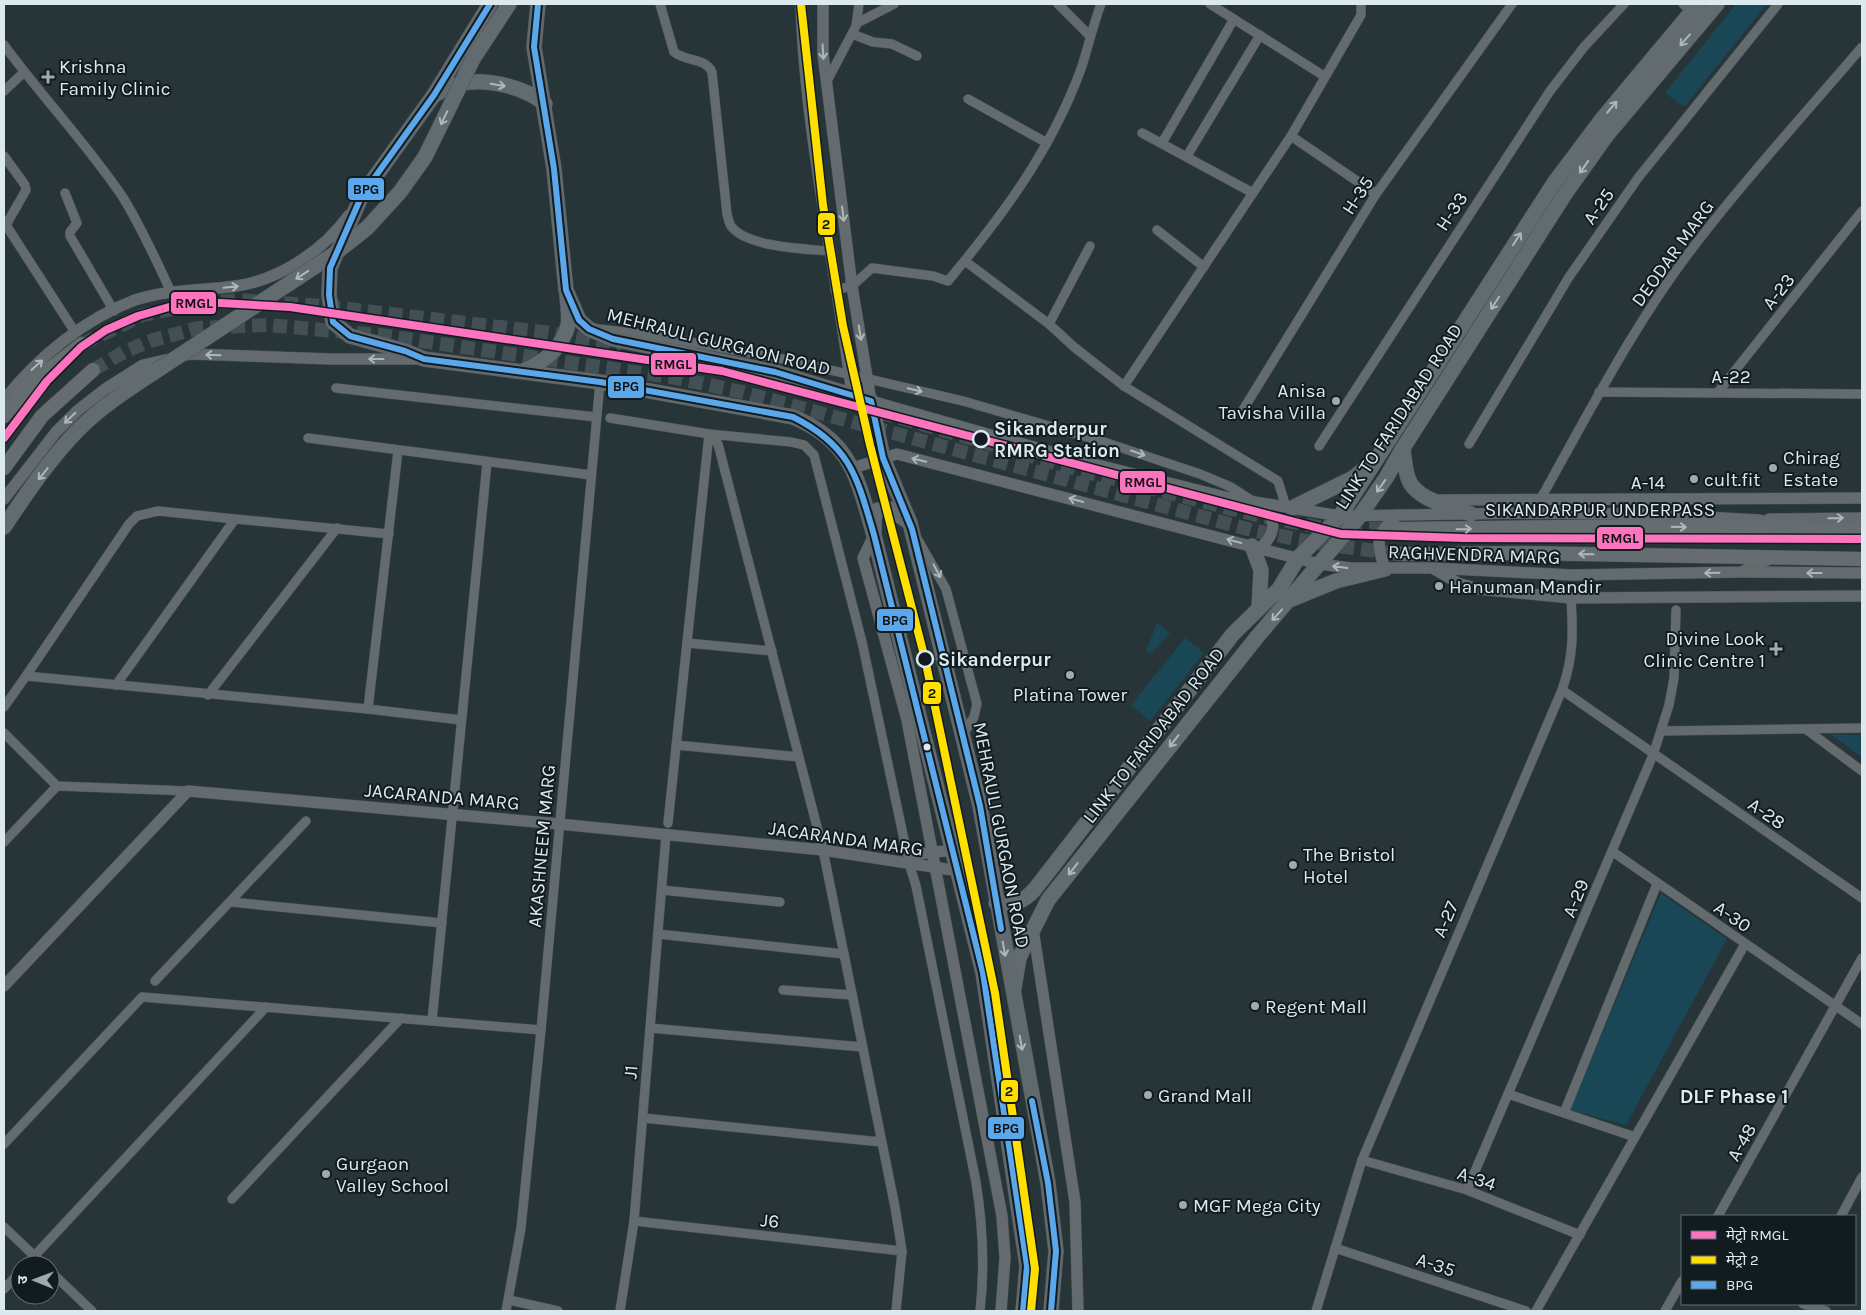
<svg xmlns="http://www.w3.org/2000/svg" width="1866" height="1315" viewBox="0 0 1866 1315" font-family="Karla,'Noto Sans Devanagari',sans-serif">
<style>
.green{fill:#1a4756}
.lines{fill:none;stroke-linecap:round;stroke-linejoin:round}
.secondary-tunnel{stroke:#424f54;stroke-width:14;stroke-dasharray:14 7;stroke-linecap:butt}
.minor-casing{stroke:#465054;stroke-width:10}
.tertiary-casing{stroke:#465054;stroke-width:12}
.secondary-casing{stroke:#465054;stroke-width:15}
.primary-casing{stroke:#465054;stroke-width:16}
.trunk-casing{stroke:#465054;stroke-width:16}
.minor{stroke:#646b6e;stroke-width:9}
.tertiary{stroke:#646b6e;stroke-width:11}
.secondary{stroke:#656d70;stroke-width:14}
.primary{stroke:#626b6f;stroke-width:15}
.trunk{stroke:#606a6e;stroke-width:15}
.primary-bridge-casing{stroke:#465054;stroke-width:16;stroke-linecap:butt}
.primary-bridge{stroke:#626b6f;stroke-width:15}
.bus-1-casing{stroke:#121c20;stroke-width:10}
.bus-1{stroke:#5aa8eb;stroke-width:6}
.metro-1-casing{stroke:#121c20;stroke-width:11}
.metro-2-casing{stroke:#121c20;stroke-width:11}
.metro-1{stroke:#fc73be;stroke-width:8}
.metro-2{stroke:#ffdf00;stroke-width:8}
.oneway{stroke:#abb7bc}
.oneway2{stroke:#acb7bc}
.oneway3{stroke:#acb8bd}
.oneway4{stroke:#aab7bc}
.poi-dot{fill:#9daab0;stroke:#121c20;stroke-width:2}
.stop-dot{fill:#121c20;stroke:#dceaf0;stroke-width:2.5}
.bus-dot{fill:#dceaf0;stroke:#121c20;stroke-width:2}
.labels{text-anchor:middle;stroke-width:4;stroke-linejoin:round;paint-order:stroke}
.poi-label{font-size:19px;fill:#dceaf0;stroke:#121c20;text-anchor:start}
.street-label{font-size:19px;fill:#dceaf0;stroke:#121c20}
.stop-label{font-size:19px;font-weight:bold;fill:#dceaf0;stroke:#121c20;text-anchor:start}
.neighbourhood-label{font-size:20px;font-weight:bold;fill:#dceaf0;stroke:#121c20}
.line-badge{stroke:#121c20;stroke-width:2}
.pale-badge-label{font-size:14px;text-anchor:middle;font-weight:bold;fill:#111}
</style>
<rect width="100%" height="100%" fill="#273438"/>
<!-- green -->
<g class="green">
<path d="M 1736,4 L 1767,4 L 1684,107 L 1665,93 Z"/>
<path d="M 1157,623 L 1170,633 L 1151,654 L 1146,651 Z"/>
<path d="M 1185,638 L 1204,653 L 1150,721 L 1131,705 Z"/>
<path d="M 1830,734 L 1862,735 L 1862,757 Z"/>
<path d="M 1661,893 L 1727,939 L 1626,1125 L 1570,1110 Z"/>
</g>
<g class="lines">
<!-- secondary-tunnel -->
<g class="secondary-tunnel">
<path d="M 82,344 L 143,315 L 197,304 L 240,300 L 323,306 L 551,333 L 622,347"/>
<path d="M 93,370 L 124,352 L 150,341 L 198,328 L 268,325 L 380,335 L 676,378 L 742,392 L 1251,530 L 1316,543 L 1398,554"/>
<path d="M 739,371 L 1079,470 L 1260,516 L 1324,528 L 1396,529"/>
</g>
<!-- minor casing -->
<g class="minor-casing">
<g id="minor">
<path d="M 660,4 L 674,52 C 686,62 705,57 712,72 L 727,214 C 728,218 729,223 731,226 C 746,247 805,249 829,251"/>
<path d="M 1058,4 L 1090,36"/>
<path d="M 1210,4 L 1324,76"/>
<path d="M 1683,4 L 1692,11"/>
<path d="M 857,23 L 894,4"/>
<path d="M 852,34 L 873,42 L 892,44 L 917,56"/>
<path d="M 4,45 C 42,97 86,143 122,196 C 141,226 156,260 171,292"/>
<path d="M 826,83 L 856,26 L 859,4"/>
<path d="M 4,91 L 24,72"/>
<path d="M 968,99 L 1047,143"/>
<path d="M 1142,133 L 1253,193"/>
<path d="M 1291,136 L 1376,194"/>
<path d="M 1162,143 L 1234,19"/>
<path d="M 4,156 L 25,185 L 26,190 L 6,225 L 75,332"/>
<path d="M 1187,156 L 1260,35"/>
<path d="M 65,193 L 77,223 L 70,232 L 70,236 L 114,311"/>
<path d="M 1157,230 L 1204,267"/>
<path d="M 965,261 L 1049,324 L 1074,347 L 1124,386 L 1278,481 L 1286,507"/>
<path d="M 835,290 L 852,286 L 872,268 L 933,276 L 948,281 C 1002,216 1051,151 1081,69 C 1088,48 1093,25 1101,4"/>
<path d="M 1049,324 L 1090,246"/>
<path d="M 599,329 L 651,335 L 783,359 L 963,401 L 1104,442 L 1200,474 L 1231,487 L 1251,500"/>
<path d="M 1124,386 L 1291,136 L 1361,15 L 1361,4"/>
<path d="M 336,388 L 596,417"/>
<path d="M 1599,392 L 1862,394"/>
<path d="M 1718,392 L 1862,211"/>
<path d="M 1241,413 L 1376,194 L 1512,4"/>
<path d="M 610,418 L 709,434 L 668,823"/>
<path d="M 709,434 L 791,442 L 804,445 L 814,455 L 862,642 L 909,863 L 916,886 L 976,1182 C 983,1226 985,1267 980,1311"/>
<path d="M 709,434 L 718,444 L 823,850 L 895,1207 L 902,1251 L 896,1311"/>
<path d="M 308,438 L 591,475"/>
<path d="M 1469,444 L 1569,277 L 1638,178 L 1778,4"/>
<path d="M 1319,446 L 1550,91 L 1584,47 L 1624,4"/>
<path d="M 398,451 L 368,709 L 461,720"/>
<path d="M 1540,500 C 1591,409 1639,314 1705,232 C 1755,168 1810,108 1862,47"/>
<path d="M 235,519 L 389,534"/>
<path d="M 918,540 L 946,589 L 977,704 L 974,717 L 962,736"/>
<path d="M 687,643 L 772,651"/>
<path d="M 26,676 L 129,524 L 137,516 L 158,511 L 235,519 L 116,685"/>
<path d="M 1562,690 L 1862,898"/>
<path d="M 208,695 L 337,528"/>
<path d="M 4,707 L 26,676 L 368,709"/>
<path d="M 1807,730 L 1862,771"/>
<path d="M 1661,731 L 1862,728"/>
<path d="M 4,733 L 57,786 L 188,791"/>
<path d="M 676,745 L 799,757"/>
<path d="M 4,842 L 57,786"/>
<path d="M 1613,852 L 1862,1024"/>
<path d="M 662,890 L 780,902"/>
<path d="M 230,902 L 442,923"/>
<path d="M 658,934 L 844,954"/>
<path d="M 155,981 L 306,821"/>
<path d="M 783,990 L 852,995"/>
<path d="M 432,1021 L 487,463"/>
<path d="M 650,1028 L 862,1047"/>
<path d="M 1508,1094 L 1635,1137"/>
<path d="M 1564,1113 L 1657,884"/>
<path d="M 643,1118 L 881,1142"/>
<path d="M 4,1144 L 142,997 L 541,1030"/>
<path d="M 1362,1160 L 1467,1190 L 1580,1235"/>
<path d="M 1467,1190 L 1653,755 L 1669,705 L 1674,678 L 1676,610"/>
<path d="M 232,1199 L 401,1018"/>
<path d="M 1718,1216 L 1862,958"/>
<path d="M 1841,1216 L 1862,1177"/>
<path d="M 634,1221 L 902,1251"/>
<path d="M 4,1227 L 44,1265"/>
<path d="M 1335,1248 L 1526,1311"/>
<path d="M 26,1265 L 266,1007"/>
<path d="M 50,1271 L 92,1311"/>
<path d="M 4,1289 L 20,1272"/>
<path d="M 509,1300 L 558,1311"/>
<path d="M 1803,1304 L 1826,1311"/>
<path d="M 506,1311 L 521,1228 L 541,1030 L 600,382"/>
<path d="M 620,1311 L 634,1221 L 666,835"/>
<path d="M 1316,1311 L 1362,1160 L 1562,690 C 1574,656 1573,632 1571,598"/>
<path d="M 1536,1311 L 1745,944"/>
<path d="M 1665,1311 L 1682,1281"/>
</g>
</g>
<!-- tertiary casing -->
<g class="tertiary-casing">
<g id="tertiary">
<path d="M 801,4 C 805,135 836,264 852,395"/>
<path d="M 823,4 L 823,54 L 852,286 L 871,401 L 1090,463 L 1225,497 L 1340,516 L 1533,513 L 1654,514 L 1758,520 L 1779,524"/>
<path d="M 4,400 C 37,358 84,319 135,300 C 168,289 202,291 236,286 C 279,280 323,251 349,215"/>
<path d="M 853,468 L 897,454 L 1319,564 L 1351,568 L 1432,568 L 1572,575 L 1741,572 L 1772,558"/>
<path d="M 4,499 L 56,432 L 77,411 L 105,389 L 143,365 L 191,354 L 330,359 L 418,359"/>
<path d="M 1437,500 L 1862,498"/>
<path d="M 1769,519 L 1862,518"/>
<path d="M 874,535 L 863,558 L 907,720 L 1002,1216 L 1005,1258 L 1001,1311"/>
<path d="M 1260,548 C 1277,533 1274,524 1268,504"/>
<path d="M 1385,569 C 1376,542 1375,533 1398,515"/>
<path d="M 1434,569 L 1458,583 L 1478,589 L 1571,598 L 1862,596"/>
<path d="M 1744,572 L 1862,573"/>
<path d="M 909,863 L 918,854 L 954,850"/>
<path d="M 1033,929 L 1075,1202 L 1078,1311"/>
<path d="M 4,986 L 188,791 L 559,824 L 823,850 L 959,871"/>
</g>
</g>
<!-- secondary casing -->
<g class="secondary-casing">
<g id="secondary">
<path d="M 4,416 L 29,385 L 82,344"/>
<path d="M 4,468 L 42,416 L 93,370"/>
<path d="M 1398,529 L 1640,526 L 1862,530"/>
<path d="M 1398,554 L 1523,553 L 1862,559"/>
</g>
</g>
<!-- primary casing -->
<g class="primary-casing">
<g id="primary">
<path d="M 473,59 L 509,4"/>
<path d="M 434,95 C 442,91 451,86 459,84 C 485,77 525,87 545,104"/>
<path d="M 523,371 C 544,362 562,349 568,325 C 570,316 567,303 567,294"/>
<path d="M 1403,448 C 1404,458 1405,469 1408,478 C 1415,500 1452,507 1471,514"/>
<path d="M 1292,508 L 1353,478 L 1369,465"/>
<path d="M 4,527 C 26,494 51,457 79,429 C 102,406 129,389 156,371"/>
<path d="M 874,534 L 874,517 L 878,510 L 890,509 L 910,523"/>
<path d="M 1252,546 L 1261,570 L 1259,608"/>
<path d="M 1292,599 L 1336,581 L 1385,569"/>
<path d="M 996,903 C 1014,904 1023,903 1035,889 L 1233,634 L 1279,589 L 1298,558 L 1340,516 L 1554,183 L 1602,119 L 1698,4"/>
<path d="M 1014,988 L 1019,958 L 1048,900 L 1257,637 L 1359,517 L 1386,478 L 1403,448 L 1565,194 L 1607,135 L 1717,4"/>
</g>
</g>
<!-- trunk casing -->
<g class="trunk-casing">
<g id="trunk">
<path d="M 490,4 L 434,95 L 362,195 L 330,268 L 329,295 L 333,322 L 350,336 L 405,351 L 424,359 L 600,382 L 793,417 C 853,442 857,479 874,535 L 983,973 L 1027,1266 L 1023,1311"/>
<path d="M 538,4 L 534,47 L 554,169 L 566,290 L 579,320 L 589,329 L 613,339 L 775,372 L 871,401 L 883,458 L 910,523 L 980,806 L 1048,1183 L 1056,1251 L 1051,1311"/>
</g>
</g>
<!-- minor -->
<use href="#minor" class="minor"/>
<!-- tertiary -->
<use href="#tertiary" class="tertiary"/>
<!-- secondary -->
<use href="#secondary" class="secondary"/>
<!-- primary -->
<use href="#primary" class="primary"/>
<!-- trunk -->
<use href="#trunk" class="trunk"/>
<!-- primary-bridge casing -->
<g class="primary-bridge-casing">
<path id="primary-bridge" d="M 156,371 L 334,254 L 367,228 L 400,192 L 425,157 L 473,59"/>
</g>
<!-- primary-bridge -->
<use href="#primary-bridge" class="primary-bridge"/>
<!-- bus-1 casing -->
<g class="bus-1-casing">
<g id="bus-1">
<path d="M 490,4 L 434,95 L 362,195 L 330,268 L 329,295 L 333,322 L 350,336 L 405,351 L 424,359 L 600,382 L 793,417 C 851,446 857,477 874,535 L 983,973 L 1027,1266 L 1023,1311"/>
<path d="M 538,4 L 534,47 L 554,169 L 566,290 L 579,320 L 589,329 L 613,339 L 775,372 L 871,401 L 883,458 L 912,529 L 980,806 L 1001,929"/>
<path d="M 1032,1101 L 1048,1183 L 1056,1251 L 1051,1311"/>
</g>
</g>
<!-- bus-1 -->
<use href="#bus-1" class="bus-1"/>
<!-- metro-1 casing -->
<g class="metro-1-casing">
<path id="metro-1" d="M 4,438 L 47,381 L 81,347 L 106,330 L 138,316 L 176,305 L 203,302 L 290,307 L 722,371 L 1341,534 L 1463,538 L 1862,539"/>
</g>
<!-- metro-2 casing -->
<g class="metro-2-casing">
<path id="metro-2" d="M 801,4 L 823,205 L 843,326 L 870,445 L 925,659 L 995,993 L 1035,1269 L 1031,1311"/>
</g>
<!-- metro-1 -->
<use href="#metro-1" class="metro-1"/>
<!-- metro-2 -->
<use href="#metro-2" class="metro-2"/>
</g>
<!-- one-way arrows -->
<defs><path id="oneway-shaft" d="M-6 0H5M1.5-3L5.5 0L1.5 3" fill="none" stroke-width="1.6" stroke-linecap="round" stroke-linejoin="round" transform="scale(1.25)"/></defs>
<g class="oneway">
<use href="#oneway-shaft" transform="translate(1685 40) rotate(131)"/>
<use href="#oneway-shaft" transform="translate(498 85) rotate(9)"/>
<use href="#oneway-shaft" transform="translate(1612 107) rotate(-50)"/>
<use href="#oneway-shaft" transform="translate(444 118) rotate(116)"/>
<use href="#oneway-shaft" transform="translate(1584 167) rotate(125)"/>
<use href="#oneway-shaft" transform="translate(1517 239) rotate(-57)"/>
<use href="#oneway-shaft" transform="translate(302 275) rotate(147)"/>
<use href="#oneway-shaft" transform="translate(1495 303) rotate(123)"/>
<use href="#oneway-shaft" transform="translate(43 474) rotate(129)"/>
<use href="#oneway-shaft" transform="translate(1381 486) rotate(125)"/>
<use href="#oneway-shaft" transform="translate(1277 615) rotate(132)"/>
<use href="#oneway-shaft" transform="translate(1174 741) rotate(128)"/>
<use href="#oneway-shaft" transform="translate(1073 869) rotate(128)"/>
</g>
<g class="oneway2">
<use href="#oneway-shaft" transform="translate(823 52) rotate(87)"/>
<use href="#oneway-shaft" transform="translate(843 214) rotate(83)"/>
<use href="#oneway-shaft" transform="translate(231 287) rotate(-6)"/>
<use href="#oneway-shaft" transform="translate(860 333) rotate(81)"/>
<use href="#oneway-shaft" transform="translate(213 355) rotate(-178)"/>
<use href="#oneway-shaft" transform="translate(376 359) rotate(180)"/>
<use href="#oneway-shaft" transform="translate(37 365) rotate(-42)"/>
<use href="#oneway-shaft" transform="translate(915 390) rotate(13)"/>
<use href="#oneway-shaft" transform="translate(70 418) rotate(136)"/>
<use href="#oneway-shaft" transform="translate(1138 453) rotate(19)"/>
<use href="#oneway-shaft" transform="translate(919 460) rotate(-166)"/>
<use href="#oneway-shaft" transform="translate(1076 500) rotate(-165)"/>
<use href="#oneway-shaft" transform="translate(1836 518) rotate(-1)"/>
<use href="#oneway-shaft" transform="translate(1234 541) rotate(-165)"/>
<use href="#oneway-shaft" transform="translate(1340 567) rotate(-173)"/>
<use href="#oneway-shaft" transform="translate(937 571) rotate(62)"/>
<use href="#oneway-shaft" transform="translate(1712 573) rotate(179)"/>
<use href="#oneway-shaft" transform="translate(1814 573) rotate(-180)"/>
</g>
<g class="oneway3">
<use href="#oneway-shaft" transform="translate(1679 527) rotate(1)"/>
<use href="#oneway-shaft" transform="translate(1464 529) rotate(-1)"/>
<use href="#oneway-shaft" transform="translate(1586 554) rotate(-179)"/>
</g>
<g class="oneway4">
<use href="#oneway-shaft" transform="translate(1004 949) rotate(80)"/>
<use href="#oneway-shaft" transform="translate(1021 1043) rotate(80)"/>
</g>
<!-- markers -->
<g class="poi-dot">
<path d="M45.5 69.5h5v5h5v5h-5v5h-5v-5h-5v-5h5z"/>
<circle cx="1336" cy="401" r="5"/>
<circle cx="1773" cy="468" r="5"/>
<circle cx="1694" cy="479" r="5"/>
<circle cx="1439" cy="586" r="5"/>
<path d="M1773.5 641.5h5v5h5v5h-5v5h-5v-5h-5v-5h5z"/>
<circle cx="1070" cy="675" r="5"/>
<circle cx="1293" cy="865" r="5"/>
<circle cx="1255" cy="1006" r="5"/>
<circle cx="1148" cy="1095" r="5"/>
<circle cx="326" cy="1174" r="5"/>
<circle cx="1183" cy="1205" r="5"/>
</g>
<g class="stop-dot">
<circle cx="981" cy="439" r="8"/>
<circle cx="925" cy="659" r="8"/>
</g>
<circle class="bus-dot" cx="927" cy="747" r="4.5"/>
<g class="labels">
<!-- poi labels -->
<g class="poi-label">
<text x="59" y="73">Krishna<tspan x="59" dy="22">Family Clinic</tspan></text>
<text x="1326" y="397" text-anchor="end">Anisa<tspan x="1326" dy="22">Tavisha Villa</tspan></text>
<text x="1783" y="464">Chirag<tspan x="1783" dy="22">Estate</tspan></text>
<text x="1704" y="486">cult.fit</text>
<text x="1449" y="593">Hanuman Mandir</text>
<text x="1765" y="645" text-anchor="end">Divine Look<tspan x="1765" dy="22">Clinic Centre 1</tspan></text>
<text x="1070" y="701" text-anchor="middle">Platina Tower</text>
<text x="1303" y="861">The Bristol<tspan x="1303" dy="22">Hotel</tspan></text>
<text x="1265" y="1013">Regent Mall</text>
<text x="1158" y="1102">Grand Mall</text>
<text x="336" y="1170">Gurgaon<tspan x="336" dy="22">Valley School</tspan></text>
<text x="1193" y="1212">MGF Mega City</text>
</g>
<!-- street labels -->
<g class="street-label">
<text transform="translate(1357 195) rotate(-57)" y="7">H-35</text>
<text transform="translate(1598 206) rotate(-55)" y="7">A-25</text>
<text transform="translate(1451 211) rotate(-57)" y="7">H-33</text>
<text transform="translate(1672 253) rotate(-54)" y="7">DEODAR MARG</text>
<text transform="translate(1778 291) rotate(-52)" y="7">A-23</text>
<text transform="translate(719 341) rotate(14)" y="7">MEHRAULI GURGAON ROAD</text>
<text x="1731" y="383">A-22</text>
<text transform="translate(1398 416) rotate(-57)" y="7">LINK TO FARIDABAD ROAD</text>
<text x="1648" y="489">A-14</text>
<text x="1600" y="516">SIKANDARPUR UNDERPASS</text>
<text transform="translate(1474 554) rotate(2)" y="7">RAGHVENDRA MARG</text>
<text transform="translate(1153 735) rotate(-52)" y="7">LINK TO FARIDABAD ROAD</text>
<text transform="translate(442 796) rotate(5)" y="7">JACARANDA MARG</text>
<text transform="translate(1767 813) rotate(34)" y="7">A-28</text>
<text transform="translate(1002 835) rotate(79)" y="7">MEHRAULI GURGAON ROAD</text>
<text transform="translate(846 838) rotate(8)" y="7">JACARANDA MARG</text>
<text transform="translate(541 846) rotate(-85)" y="7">AKASHNEEM MARG</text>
<text transform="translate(1575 898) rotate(-67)" y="7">A-29</text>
<text transform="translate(1733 916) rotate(34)" y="7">A-30</text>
<text transform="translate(1445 919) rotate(-67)" y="7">A-27</text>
<text transform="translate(630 1072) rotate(-85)" y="7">J1</text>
<text transform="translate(1741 1142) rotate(-61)" y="7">A-48</text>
<text transform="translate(1477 1178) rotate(19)" y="7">A-34</text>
<text transform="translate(770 1220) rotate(6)" y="7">J6</text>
<text transform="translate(1436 1264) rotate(18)" y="7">A-35</text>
</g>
<!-- stop labels -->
<g class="stop-label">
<text x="994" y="435">Sikanderpur<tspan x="994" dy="22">RMRG Station</tspan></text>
<text x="938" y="666">Sikanderpur</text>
</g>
<!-- neighbourhood labels -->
<g class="neighbourhood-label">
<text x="1734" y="1103">DLF Phase 1</text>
</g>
</g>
<g class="line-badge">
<rect x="347" y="177" width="38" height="24" rx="5" fill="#5aa8eb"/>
<rect x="817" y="212" width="19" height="24" rx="5" fill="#ffdf00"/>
<rect x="170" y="291" width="47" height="24" rx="5" fill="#fc73be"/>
<rect x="650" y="352" width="47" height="24" rx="5" fill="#fc73be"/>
<rect x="607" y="375" width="38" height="24" rx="5" fill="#5aa8eb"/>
<rect x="1119" y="470" width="47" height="24" rx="5" fill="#fc73be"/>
<rect x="1596" y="526" width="48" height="24" rx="5" fill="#fc73be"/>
<rect x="876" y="608" width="38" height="24" rx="5" fill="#5aa8eb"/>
<rect x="922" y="681" width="20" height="24" rx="5" fill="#ffdf00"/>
<rect x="1000" y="1079" width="19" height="24" rx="5" fill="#ffdf00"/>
<rect x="987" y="1116" width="38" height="24" rx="5" fill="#5aa8eb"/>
</g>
<g class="pale-badge-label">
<text x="366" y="194">BPG</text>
<text x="826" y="229">2</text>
<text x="194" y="308">RMGL</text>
<text x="673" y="369">RMGL</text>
<text x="626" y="391">BPG</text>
<text x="1143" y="487">RMGL</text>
<text x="1620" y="543">RMGL</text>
<text x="895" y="625">BPG</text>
<text x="932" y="698">2</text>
<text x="1009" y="1096">2</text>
<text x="1006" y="1133">BPG</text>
</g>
<!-- border -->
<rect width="1866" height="1315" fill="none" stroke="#dceaf0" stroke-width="10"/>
<!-- legend -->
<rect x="1681" y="1215" width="175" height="90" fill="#121c20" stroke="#636e73"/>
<rect x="1691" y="1231" width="25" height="8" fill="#fc73be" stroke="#636e73"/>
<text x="1726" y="1240" font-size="15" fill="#dceaf0">मेट्रो RMGL</text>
<rect x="1691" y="1256" width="25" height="8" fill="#ffdf00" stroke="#636e73"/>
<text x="1726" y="1265" font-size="15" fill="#dceaf0">मेट्रो 2</text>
<rect x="1691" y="1281" width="25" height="8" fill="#5aa8eb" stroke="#636e73"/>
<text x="1726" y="1290" font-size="15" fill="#dceaf0">BPG</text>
<!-- north arrow -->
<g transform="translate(35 1280) rotate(271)"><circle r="24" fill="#121c20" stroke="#636e73"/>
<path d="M0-4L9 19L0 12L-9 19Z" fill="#9daab0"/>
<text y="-8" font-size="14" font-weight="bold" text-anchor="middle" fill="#dceaf0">उ</text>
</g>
</svg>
